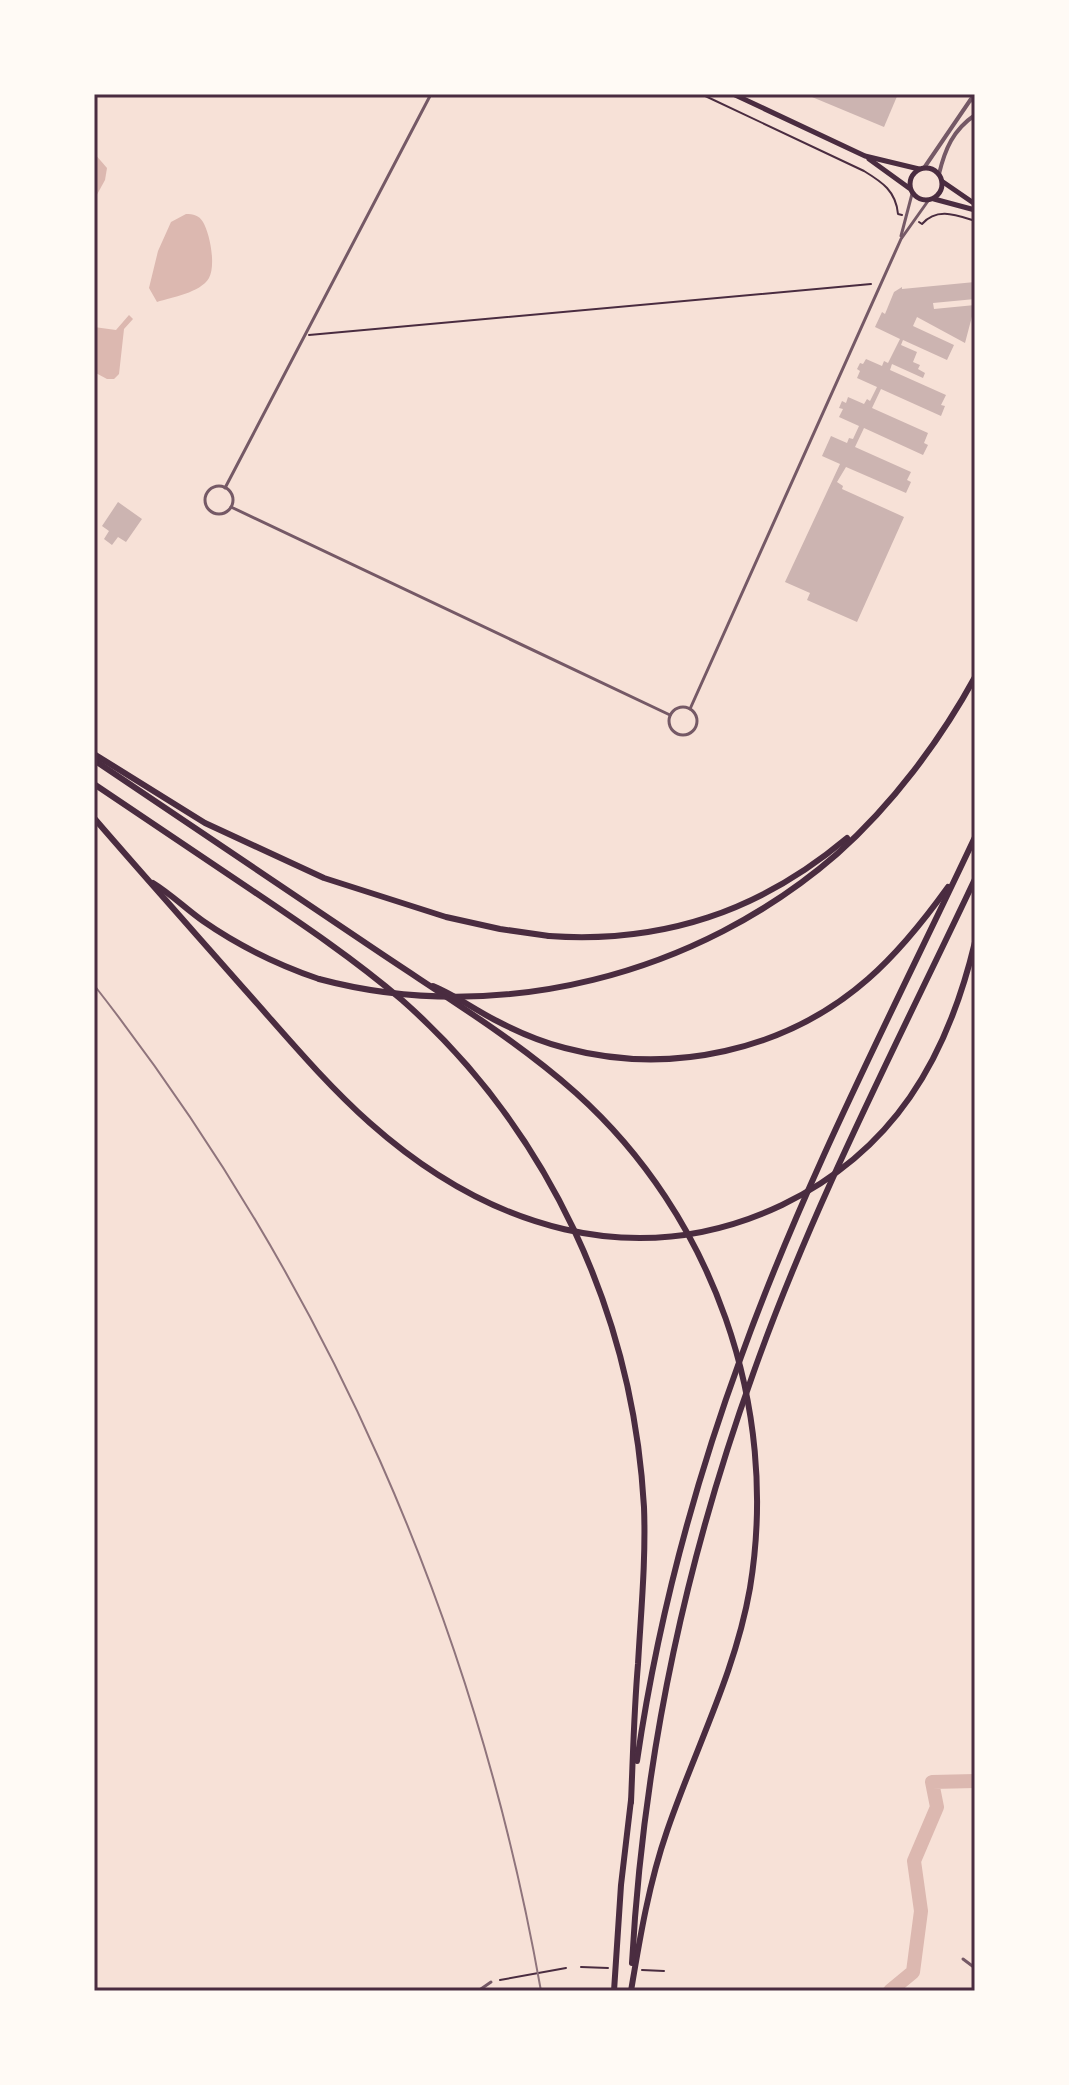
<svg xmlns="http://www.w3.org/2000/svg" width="1069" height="2085" viewBox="0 0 1069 2085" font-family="'Titillium Web',sans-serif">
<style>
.water{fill:#dcb8b0}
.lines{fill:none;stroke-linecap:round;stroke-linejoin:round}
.river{stroke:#dcb8b0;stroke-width:14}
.building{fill:#ccb4b1}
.path{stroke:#4a2c40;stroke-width:2}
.minor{stroke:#755966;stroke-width:3}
.tertiary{stroke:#755966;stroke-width:4}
.secondary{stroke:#4a2c40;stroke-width:5}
.trunk{stroke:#4a2c40;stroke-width:6}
.motorway{stroke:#4a2c40;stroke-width:6}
.rail{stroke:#8f747c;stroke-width:2}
.neatline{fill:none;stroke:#4a2c40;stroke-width:3}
</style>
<rect width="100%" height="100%" fill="#f7e1d7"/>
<!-- water -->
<g class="water">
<path d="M 94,153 L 107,168 L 105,180 L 94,200 Z"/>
<path d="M 186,214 C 193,214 199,215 203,222 C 210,234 216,265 209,278 C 200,293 172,297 157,302 L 149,288 L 158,251 L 171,222 Z"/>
<path d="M 129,315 L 133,319 L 124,329 L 119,374 L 114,379 L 107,379 L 94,372 L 94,327 L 116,330 Z"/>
</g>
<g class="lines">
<!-- river -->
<path class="river" d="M 890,1991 L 913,1972 L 921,1911 L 914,1861 L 937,1807 L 932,1782 L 975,1781"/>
</g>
<!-- building -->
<g class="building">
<path d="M 813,94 L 898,94 L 884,127 L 812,97 Z"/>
<path d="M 975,282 L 975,299 L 933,303 L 934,309 L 975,305 L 965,343 L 917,317 L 913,326 L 954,345 L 947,360 L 903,340 L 901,345 L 917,352 L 913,362 L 920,365 L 918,369 L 925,373 L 923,378 L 892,364 L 890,370 L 946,395 L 941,405 L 945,406 L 941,416 L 881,389 L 872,408 L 928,433 L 924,443 L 928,445 L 923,455 L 864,428 L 855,447 L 911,472 L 907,480 L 911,482 L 906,493 L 846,467 L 837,482 L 843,486 L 842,489 L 904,517 L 857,622 L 807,600 L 810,593 L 785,582 L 840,464 L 822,456 L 831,436 L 847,443 L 849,438 L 853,439 L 859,426 L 839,417 L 843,409 L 839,408 L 842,401 L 846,403 L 848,397 L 864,404 L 867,399 L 870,401 L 877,387 L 857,378 L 860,371 L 857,369 L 860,363 L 863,364 L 866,359 L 882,366 L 884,361 L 888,363 L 900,339 L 875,327 L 882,312 L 885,314 L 894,292 L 902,287 L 902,289 Z"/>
<path d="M 118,502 L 142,519 L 126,542 L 118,537 L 112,545 L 104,539 L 109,531 L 102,526 Z"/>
</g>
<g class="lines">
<!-- path -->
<g class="path">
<path d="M 701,94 L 864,171 C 882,182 896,191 898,214 L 902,215"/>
<path d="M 919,222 L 922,224 C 937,207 956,215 975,221"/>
<path d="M 309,335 L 871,284"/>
<path d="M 581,1967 L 608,1968"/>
<path d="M 642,1970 L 664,1971"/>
<path d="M 500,1980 L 566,1968"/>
</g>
<!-- minor -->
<g class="minor">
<path d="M 901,236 L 912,194"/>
<circle cx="219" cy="500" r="14"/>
<path d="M 225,488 L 431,94"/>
<path d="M 231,507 L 670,715"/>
<circle cx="683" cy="721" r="14"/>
<path d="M 690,709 L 901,239 L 928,201"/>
<path d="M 963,1959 L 975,1968"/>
<path d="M 478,1991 L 491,1982"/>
</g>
<!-- tertiary -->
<g class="tertiary">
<path d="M 971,94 L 975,106"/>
<path d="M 924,168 L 971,99"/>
<path d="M 939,174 C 945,149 953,130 975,115"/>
</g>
<!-- secondary -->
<g class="secondary">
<path d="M 733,94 L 865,156 L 919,169"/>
<path d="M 869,159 L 909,188"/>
<circle cx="926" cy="184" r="16"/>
<path d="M 943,182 L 975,204"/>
<path d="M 934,199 L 975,210"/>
</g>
<!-- trunk -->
<g class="trunk">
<path d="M 549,936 C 663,944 760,911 847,838"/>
<path d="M 319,979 C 498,1027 698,975 837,854 C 892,805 940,741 975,677"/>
</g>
<!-- motorway -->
<g class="motorway">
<path d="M 94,754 L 205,823 L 324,878 L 446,917 L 500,929 L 549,936"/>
<path d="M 94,760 C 187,823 280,886 373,948 C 441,994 514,1038 576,1093 C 713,1216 780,1406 750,1588 C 735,1674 695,1749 667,1831 C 649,1883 640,1937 631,1991"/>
<path d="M 94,784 C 146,819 198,854 250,889 C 302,924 354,959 402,1000 C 548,1129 633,1313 644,1507 C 646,1560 641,1611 638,1664 C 634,1710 633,1756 631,1802"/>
<path d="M 94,818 C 144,876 195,933 246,991 C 286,1036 325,1083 370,1123 C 487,1227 634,1275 782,1205 C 894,1151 947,1059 975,942"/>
<path d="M 153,883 C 171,894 186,909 203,921 C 239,946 278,965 319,979"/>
<path d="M 433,986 C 455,995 475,1010 497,1021 C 518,1032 542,1042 565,1048 C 670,1076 786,1051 868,979 C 899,952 925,919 948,887"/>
<path d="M 637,1761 C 657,1624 693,1488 741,1357 C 805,1179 894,1009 975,837"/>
<path d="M 632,1963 C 643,1763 685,1563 753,1374 C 813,1204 898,1042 975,879"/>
<path d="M 614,1991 L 621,1885 L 631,1800"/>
</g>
<!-- rail -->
<path class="rail" d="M 94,985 C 325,1280 476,1622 541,1991"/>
</g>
<!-- border -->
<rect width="1069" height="2085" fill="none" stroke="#fffaf5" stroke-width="192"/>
<rect x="96" y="96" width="877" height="1893" class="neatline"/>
</svg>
